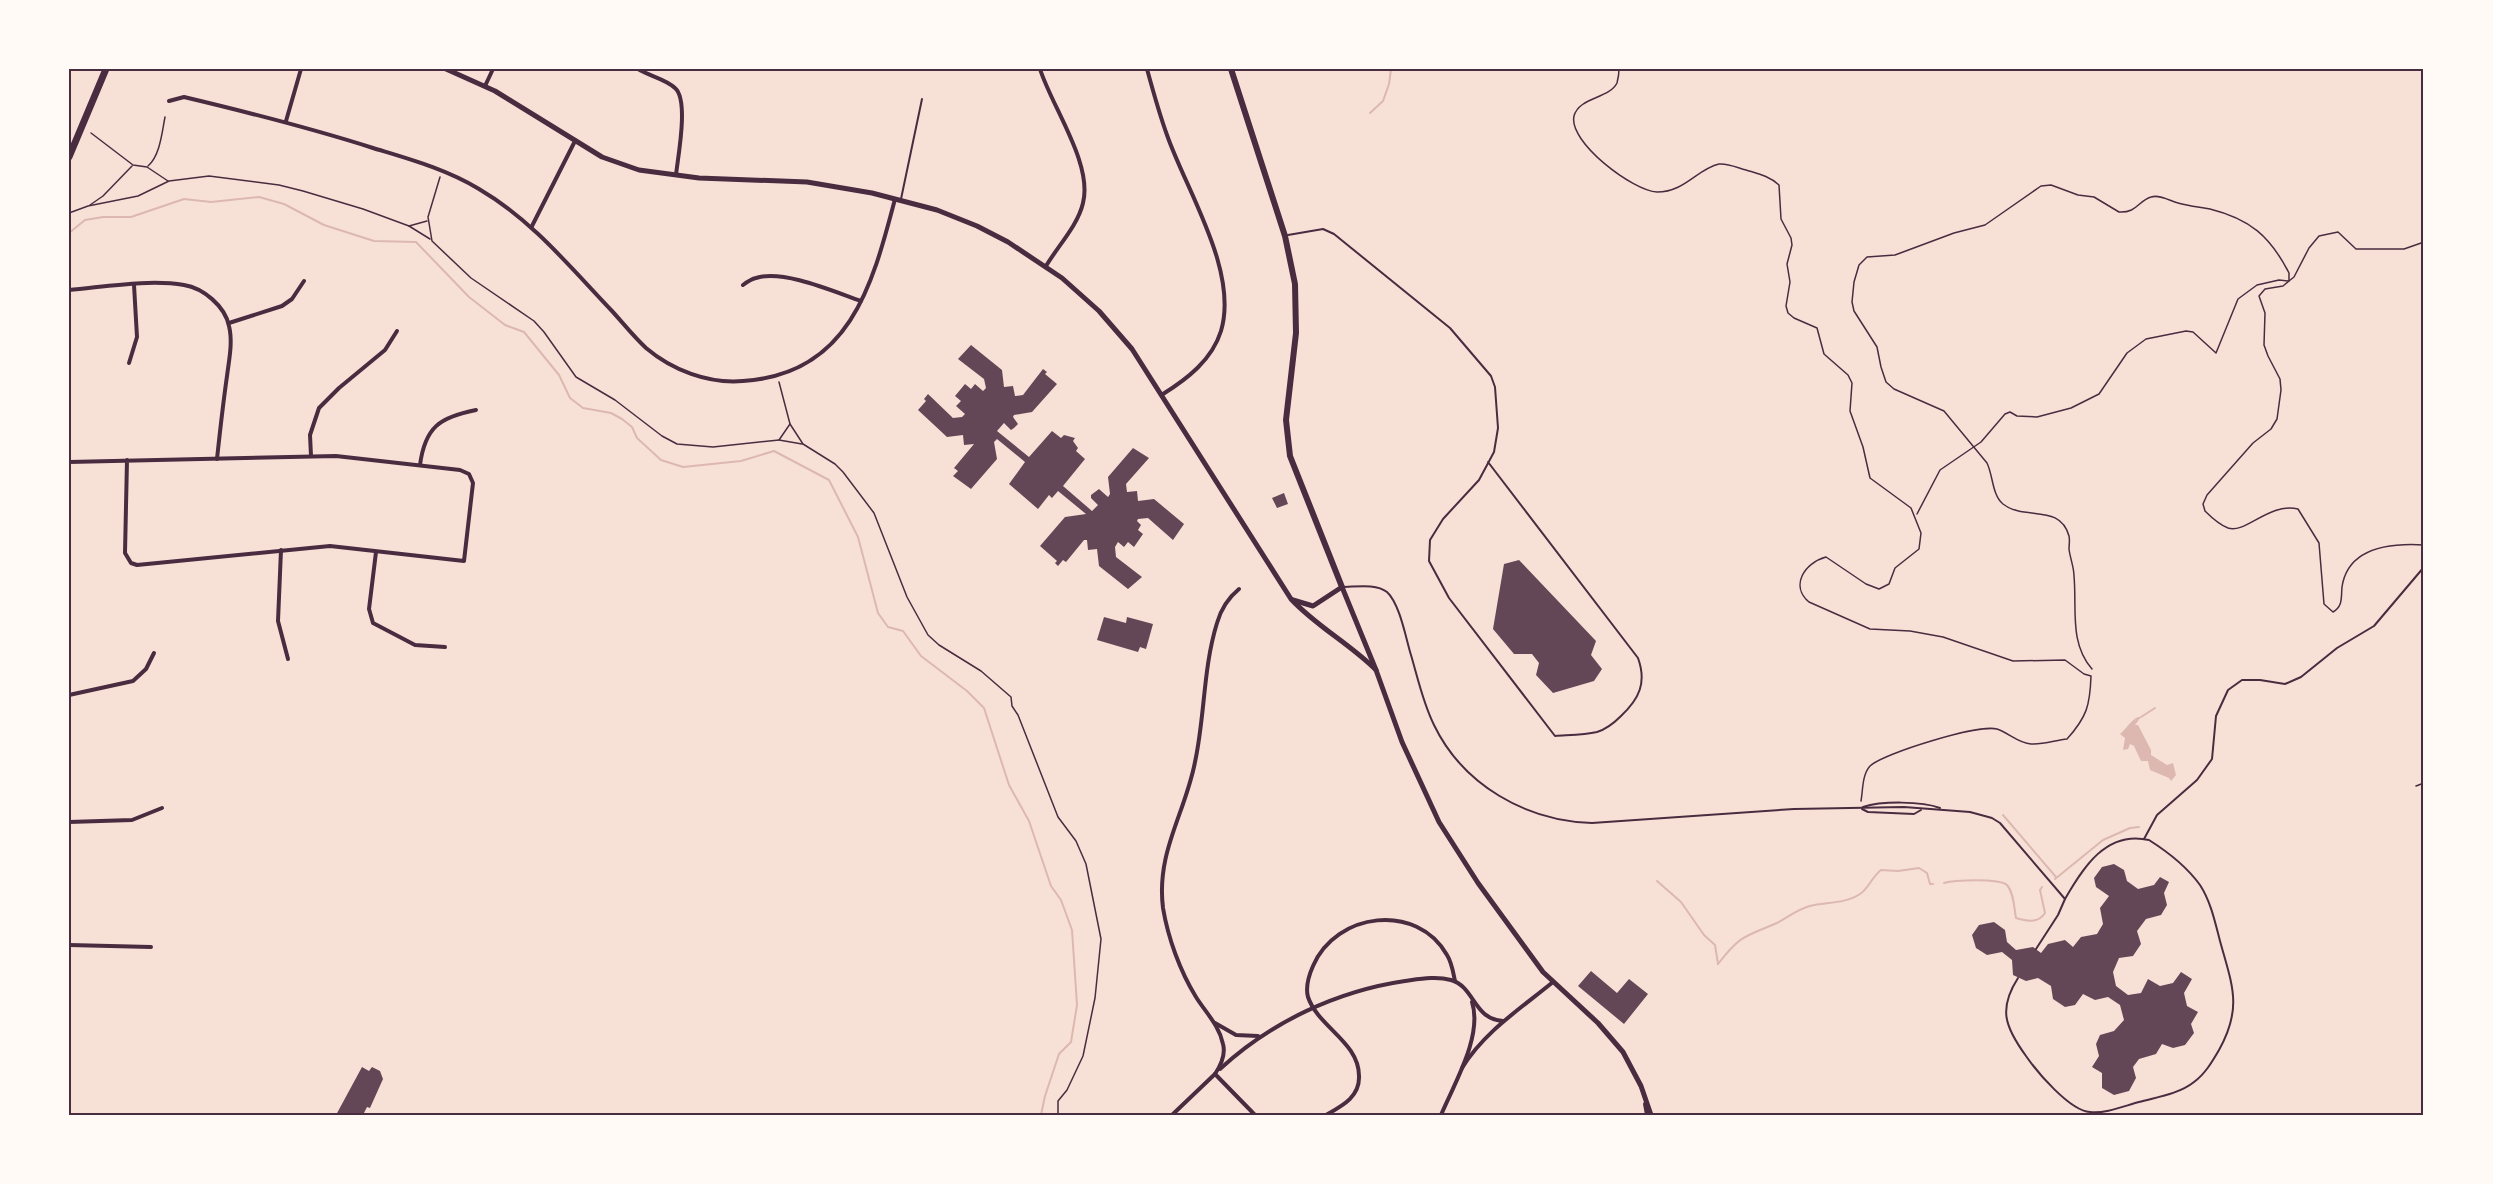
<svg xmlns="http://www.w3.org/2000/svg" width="2493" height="1184" viewBox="0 0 2493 1184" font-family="'Space Grotesk',sans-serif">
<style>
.water{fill:#dcb8b0}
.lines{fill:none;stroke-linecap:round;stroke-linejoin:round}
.stream{stroke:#dcb8b0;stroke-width:2}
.building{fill:#644757}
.path{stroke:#4a2c40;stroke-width:1.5}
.service{stroke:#4a2c40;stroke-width:2}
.minor{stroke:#4a2c40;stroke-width:4}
.tertiary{stroke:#4a2c40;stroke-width:5}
.secondary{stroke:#4a2c40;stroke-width:6}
.primary{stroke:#4a2c40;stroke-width:7}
.neatline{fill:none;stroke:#4a2c40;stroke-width:2}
</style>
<rect width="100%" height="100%" fill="#f7e1d7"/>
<!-- water -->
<path class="water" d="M 2138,717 L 2141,717 L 2135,725 L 2138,725 L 2151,750 L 2151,755 L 2167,765 L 2173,763 L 2176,775 L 2171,781 L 2169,778 L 2150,770 L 2148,761 L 2141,761 L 2134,746 L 2130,744 L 2128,749 L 2123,750 L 2125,738 L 2120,734 C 2126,729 2131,720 2138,717 Z"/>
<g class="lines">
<!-- stream -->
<g class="stream">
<path d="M 1370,113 L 1383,101 L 1389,84 L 1391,69"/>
<path d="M 69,233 L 85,220 L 103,217 L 131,217 L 184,199 L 211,202 L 259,197 L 284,204 L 324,225 L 374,241 L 416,242 L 469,297 L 505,325 L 524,332 L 559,375 L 570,398 L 583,408 L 611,413 L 622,419 L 632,427 L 637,438 L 661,460 L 683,467 L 741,461 L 774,451 L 829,480 L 858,537 L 878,613 L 888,627 L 903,631 L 921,656 L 967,691 L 984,708 L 1009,785 L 1029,821 L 1051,886 L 1061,900 L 1072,930 L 1077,1005 L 1071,1042 L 1059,1054 L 1045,1096 L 1041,1115"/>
<path d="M 2141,717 L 2155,708"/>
<path d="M 2003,815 L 2056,877"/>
<path d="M 2055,879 L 2103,840 L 2130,828 L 2139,827"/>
<path d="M 1657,881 L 1681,902 L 1704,935 L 1715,945 L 1718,964"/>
<path d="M 1944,883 C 1954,880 1999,878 2007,885 C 2014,893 2014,908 2016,918 C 2026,921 2038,924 2045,913 L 2040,890 L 2042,887"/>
<path d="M 1718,964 C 1741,934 1745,937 1777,923 C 1788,917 1798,909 1810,906 C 1826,902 1845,904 1860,894 C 1868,889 1872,877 1881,870 L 1898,871 L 1919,868 L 1927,873 L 1930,884 L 1933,884"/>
</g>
</g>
<!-- building -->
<g class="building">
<path d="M 971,345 L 1002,370 L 1004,387 L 1013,386 L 1015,396 L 1023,395 L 1043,369 L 1047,372 L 1045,374 L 1057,384 L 1032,412 L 1014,415 L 1013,417 L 1018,424 L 1014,428 L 1011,430 L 1004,423 L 997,431 L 1029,457 L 1052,431 L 1061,438 L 1064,435 L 1075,438 L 1073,441 L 1078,448 L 1076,451 L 1085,459 L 1063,486 L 1092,511 L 1098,505 L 1091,498 L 1091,495 L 1099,489 L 1108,497 L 1110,494 L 1108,477 L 1133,448 L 1149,458 L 1126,484 L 1127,492 L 1137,491 L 1138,501 L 1154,499 L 1184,524 L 1173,540 L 1148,518 L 1138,519 L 1137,521 L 1141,525 L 1138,530 L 1143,534 L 1134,547 L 1128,542 L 1124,547 L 1118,542 L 1115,547 L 1116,557 L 1142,577 L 1128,589 L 1099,566 L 1097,549 L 1088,550 L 1087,540 L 1084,540 L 1066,562 L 1063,560 L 1058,566 L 1055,563 L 1057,561 L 1040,546 L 1065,517 L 1086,514 L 1058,491 L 1052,498 L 1049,495 L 1038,509 L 1009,484 L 1025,462 L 997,439 L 994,442 L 997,459 L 971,489 L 953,476 L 958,471 L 954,468 L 974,444 L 964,445 L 963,435 L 947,437 L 918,410 L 926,401 L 924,399 L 928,394 L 953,418 L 962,417 L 965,414 L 956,406 L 961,401 L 955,396 L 965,384 L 971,389 L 975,384 L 983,391 L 986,388 L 984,379 L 958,359 Z"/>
<path d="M 1284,493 L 1288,504 L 1277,508 L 1272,498 Z"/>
<path d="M 1519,560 L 1596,641 L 1591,655 L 1602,669 L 1594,681 L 1553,693 L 1536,675 L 1539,663 L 1532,654 L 1514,654 L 1493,629 L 1504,564 Z"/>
<path d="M 1104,617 L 1126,623 L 1127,617 L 1153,624 L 1146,649 L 1140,647 L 1138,652 L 1097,640 Z"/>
<path d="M 2114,864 L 2124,870 L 2127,881 L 2138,889 L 2154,885 L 2160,877 L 2169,882 L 2164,893 L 2167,905 L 2161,915 L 2146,919 L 2137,931 L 2141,944 L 2133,956 L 2119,958 L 2113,972 L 2116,986 L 2128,995 L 2141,993 L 2148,979 L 2160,986 L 2173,983 L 2181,972 L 2192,979 L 2184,993 L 2187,1006 L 2198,1012 L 2191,1024 L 2194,1033 L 2185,1045 L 2173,1048 L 2162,1044 L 2156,1054 L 2139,1059 L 2133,1067 L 2136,1078 L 2129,1091 L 2114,1095 L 2102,1088 L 2102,1073 L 2092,1067 L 2099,1056 L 2096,1044 L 2100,1035 L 2114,1031 L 2124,1020 L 2120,1005 L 2108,997 L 2095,1000 L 2083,994 L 2075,1005 L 2065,1007 L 2053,999 L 2051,986 L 2038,978 L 2026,981 L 2013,975 L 2012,960 L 2002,952 L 1987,955 L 1976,948 L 1972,935 L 1979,925 L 1994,922 L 2005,930 L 2007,942 L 2016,950 L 2033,947 L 2041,953 L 2048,944 L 2065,940 L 2073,947 L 2081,937 L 2097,934 L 2103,924 L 2100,908 L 2109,896 L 2096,887 L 2094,878 L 2102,867 Z"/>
<path d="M 1591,971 L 1617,993 L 1629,979 L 1648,994 L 1624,1024 L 1578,986 Z"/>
<path d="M 362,1067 L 369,1071 L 372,1067 L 380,1071 L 383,1079 L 370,1108 L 367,1107 L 363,1115 L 336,1115 Z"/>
</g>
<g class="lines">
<!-- path -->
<g class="path">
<path d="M 1619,69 C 1619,73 1618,79 1617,83 C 1609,99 1579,97 1574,116 C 1568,142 1633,191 1657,192 C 1685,192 1697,169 1719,164 C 1728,163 1738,168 1746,170 C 1759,174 1769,176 1779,185 L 1781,219 L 1791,238 L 1792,245 L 1787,264 L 1790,282 L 1786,306 L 1788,313 L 1794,318 L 1817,328 L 1824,354 L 1848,375 L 1852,383 L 1850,411 L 1863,447 L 1870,478 L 1911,508 L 1921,533 L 1919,549 L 1895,568 L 1889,584 L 1879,589 L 1866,584 L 1826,557 C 1804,563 1790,586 1809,602 L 1870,629 L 1910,631 L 1943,637 L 2013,661 L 2065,660 L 2084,674 L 2091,676 C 2090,705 2087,717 2067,739 C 2056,740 2043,745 2031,744 C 2018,743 2009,733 1997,729 C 1979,724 1884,753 1870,766 C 1862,775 1863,790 1861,801"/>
<path d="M 91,133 L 133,165 L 147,167 L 168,181"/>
<path d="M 148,166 C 160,156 162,132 165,117"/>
<path d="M 440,177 L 428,217 L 432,241 L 471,278 L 534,321 L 544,332 L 576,377 L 615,400 L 662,436 L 677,444 L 713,447 L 779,440"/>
<path d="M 90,205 L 103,196 L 132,166"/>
<path d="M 69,213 L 88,206 L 138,196 L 169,181 L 209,176 L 279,185 L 303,191 L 363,209 L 409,226"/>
<path d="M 427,221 L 409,226 L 430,239"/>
<path d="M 779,382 L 790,424 L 803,444 L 835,464 L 843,472 L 874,513 L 907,597 L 928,635 L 939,645 L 981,671 L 1011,697 L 1012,706 L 1018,715 L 1058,817 L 1076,841 L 1086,864 L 1101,939 L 1095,998 L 1083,1056 L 1067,1090 L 1058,1101 L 1058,1115"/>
<path d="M 790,424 L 779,440 L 802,444"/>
<path d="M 1917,514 L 1940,470 L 1981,442 L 2005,414 L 2010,412 L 2017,416 L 2037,417 L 2071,408 L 2099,394 L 2127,353 L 2146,339 L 2186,331 L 2193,332 L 2216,353 L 2238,299 L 2257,285 L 2279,280 L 2289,281 L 2294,277 L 2309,248 L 2319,236 L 2338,232 L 2356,249 L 2404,249 L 2424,242"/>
<path d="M 2092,669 C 2069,643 2077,608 2074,576 C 2074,567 2070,558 2069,549 C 2069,545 2070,540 2069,536 C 2060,503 2025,521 2003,504 C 1992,495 1993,475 1987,463 L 1944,411 L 1894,389 L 1886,382 L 1881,367 L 1877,347 L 1854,311 L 1852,302 L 1854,282 L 1859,265 L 1867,257 L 1895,255 L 1954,233 L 1985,225 L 2041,186 L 2051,185 L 2078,195 L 2094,197 L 2119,212 C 2137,213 2138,201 2151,197 C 2160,194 2170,201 2178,203 C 2188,206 2199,207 2210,209 C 2250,219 2270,236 2289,273 L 2289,281 L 2283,286 L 2265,289 L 2259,296 L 2265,313 L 2264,345 L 2268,356 L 2280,379 L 2281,390 L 2277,419 L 2271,429 L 2253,443 L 2207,495 L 2203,504 L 2205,511 C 2211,517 2220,525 2228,528 C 2246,534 2269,502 2298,509 L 2319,543 L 2324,604 L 2333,612 C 2343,606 2341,598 2342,587 C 2348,547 2390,543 2424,545"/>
<path d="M 2416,786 L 2424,783"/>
</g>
<!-- service -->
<g class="service">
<path d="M 901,199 L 922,99"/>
<path d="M 1288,235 L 1323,229 L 1334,234 L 1450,328 L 1491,376 L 1495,387 L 1498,428 L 1494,452 L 1479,480 L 1443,519 L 1430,540 L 1429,561 L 1449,598 L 1555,736 C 1568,735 1584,735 1597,732 C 1607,729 1614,723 1621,716 C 1639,699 1647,683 1638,658 L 1488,462"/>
<path d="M 1342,587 C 1355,587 1376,583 1387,592 C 1400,604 1406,639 1411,655 C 1418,679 1423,703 1434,725 C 1463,785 1526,821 1592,823 L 1794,809 L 1904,807 L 1970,812 L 1992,818 L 2000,823 L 2065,899 L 2058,915 L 2036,949"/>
<path d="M 1863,807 C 1881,801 1922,801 1940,808"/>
<path d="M 1862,809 L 1868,812 L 1914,814 L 1921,810"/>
<path d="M 2144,839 L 2157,815 L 2197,780 L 2212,759 L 2216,716 L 2228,690 L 2242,680 L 2260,680 L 2285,684 L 2301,677 L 2337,648 L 2374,626 L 2424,567"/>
<path d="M 2018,978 C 1998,1009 2005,1027 2026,1056 C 2037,1072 2070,1111 2090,1112 C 2105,1114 2124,1106 2139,1102 C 2157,1097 2179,1094 2194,1082 C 2205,1074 2212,1062 2219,1050 C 2243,1007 2232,985 2220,941 C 2215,922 2211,902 2200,885 C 2187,867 2168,852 2149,840 C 2106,830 2083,868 2065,899"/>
</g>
<!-- minor -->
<g class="minor">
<path d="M 638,69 C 649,76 666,79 675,88 C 689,100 678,156 676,175"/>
<path d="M 1040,69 C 1052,107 1093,164 1083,203 C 1078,225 1058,246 1046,266"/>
<path d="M 1147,69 C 1153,91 1159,113 1167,135 C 1186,190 1239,271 1221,331 C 1212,360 1187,379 1163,394"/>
<path d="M 485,86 L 493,69"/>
<path d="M 169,101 L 184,97 C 247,112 310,128 373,148 C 409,159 446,169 479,189 C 532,220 570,267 612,311 C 623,323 634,337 646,348 C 672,370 708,384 743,381 C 849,374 872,287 895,199"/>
<path d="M 286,121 L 301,69"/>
<path d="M 532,226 L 575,141"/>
<path d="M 743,285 C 747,282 751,279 756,278 C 783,269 835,292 861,301"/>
<path d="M 69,290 C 104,287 149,279 184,285 C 203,288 225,306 229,326 C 233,342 229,360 227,376 C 223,404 220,431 217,459"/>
<path d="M 229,323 L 282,306 L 292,299 L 304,281"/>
<path d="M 129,363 L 137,337 L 134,285"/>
<path d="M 311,456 L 310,435 L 319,408 L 339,388 L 385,350 L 397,331"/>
<path d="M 69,462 L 336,456 L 460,470 L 469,474 L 473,483 L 464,561 L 330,546 L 137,565 L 131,563 L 125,553 L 127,460"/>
<path d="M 420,465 C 425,427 440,417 476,410"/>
<path d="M 281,550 L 278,621 L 288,659"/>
<path d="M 376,552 L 369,609 L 373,623 L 415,645 L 445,647"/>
<path d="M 69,695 L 133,681 L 146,669 L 154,653"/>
<path d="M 69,822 L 132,820 L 162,808"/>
<path d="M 69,945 L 151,947"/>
<path d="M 1215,1023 L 1236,1035 L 1258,1036"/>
<path d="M 1462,1068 C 1484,1032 1520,1009 1553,982"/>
<path d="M 1220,1069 C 1271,1022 1337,991 1405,981 C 1420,979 1436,976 1451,980 C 1475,987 1473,1019 1503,1021"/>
<path d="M 1215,1074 C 1221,1065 1226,1055 1223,1044 C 1219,1025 1206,1013 1196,997 C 1180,971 1168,938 1163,908 C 1156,852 1185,814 1195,762 C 1205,716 1203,668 1217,623 C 1221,609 1228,598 1239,589"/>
<path d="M 1215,1074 L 1255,1115"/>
<path d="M 1645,1104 L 1647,1115"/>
<path d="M 1172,1115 L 1215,1074"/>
<path d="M 1326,1115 C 1342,1106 1360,1097 1359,1076 C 1359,1042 1318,1027 1308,997 C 1305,986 1309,975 1313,966 C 1336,912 1417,902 1447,955 C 1452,963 1453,972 1455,981"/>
<path d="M 1441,1115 C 1454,1084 1483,1036 1472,1002"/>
</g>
<!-- tertiary -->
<g class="tertiary">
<path d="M 446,69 L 495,91 L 602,157 L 639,170 L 699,178 L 807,182 L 872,193 L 937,210 L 977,226 L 1008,242 L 1062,278 L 1099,311 L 1132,349 L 1291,599 C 1316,626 1350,644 1376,670"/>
<path d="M 1293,600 L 1313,606 L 1342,587 L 1376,670 L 1402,742 L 1439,822 L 1478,883 L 1543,972 L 1598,1023 L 1623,1052 L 1641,1086 L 1651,1115"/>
</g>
<!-- secondary -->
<path class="secondary" d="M 1231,69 L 1285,236 L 1295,284 L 1296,333 L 1286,420 L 1290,456 L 1342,587"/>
<!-- primary -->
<path class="primary" d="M 69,157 L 106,69"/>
</g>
<!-- border -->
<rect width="2493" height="1184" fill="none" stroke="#fffaf5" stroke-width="141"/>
<rect x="70" y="70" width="2352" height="1044" class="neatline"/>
</svg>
